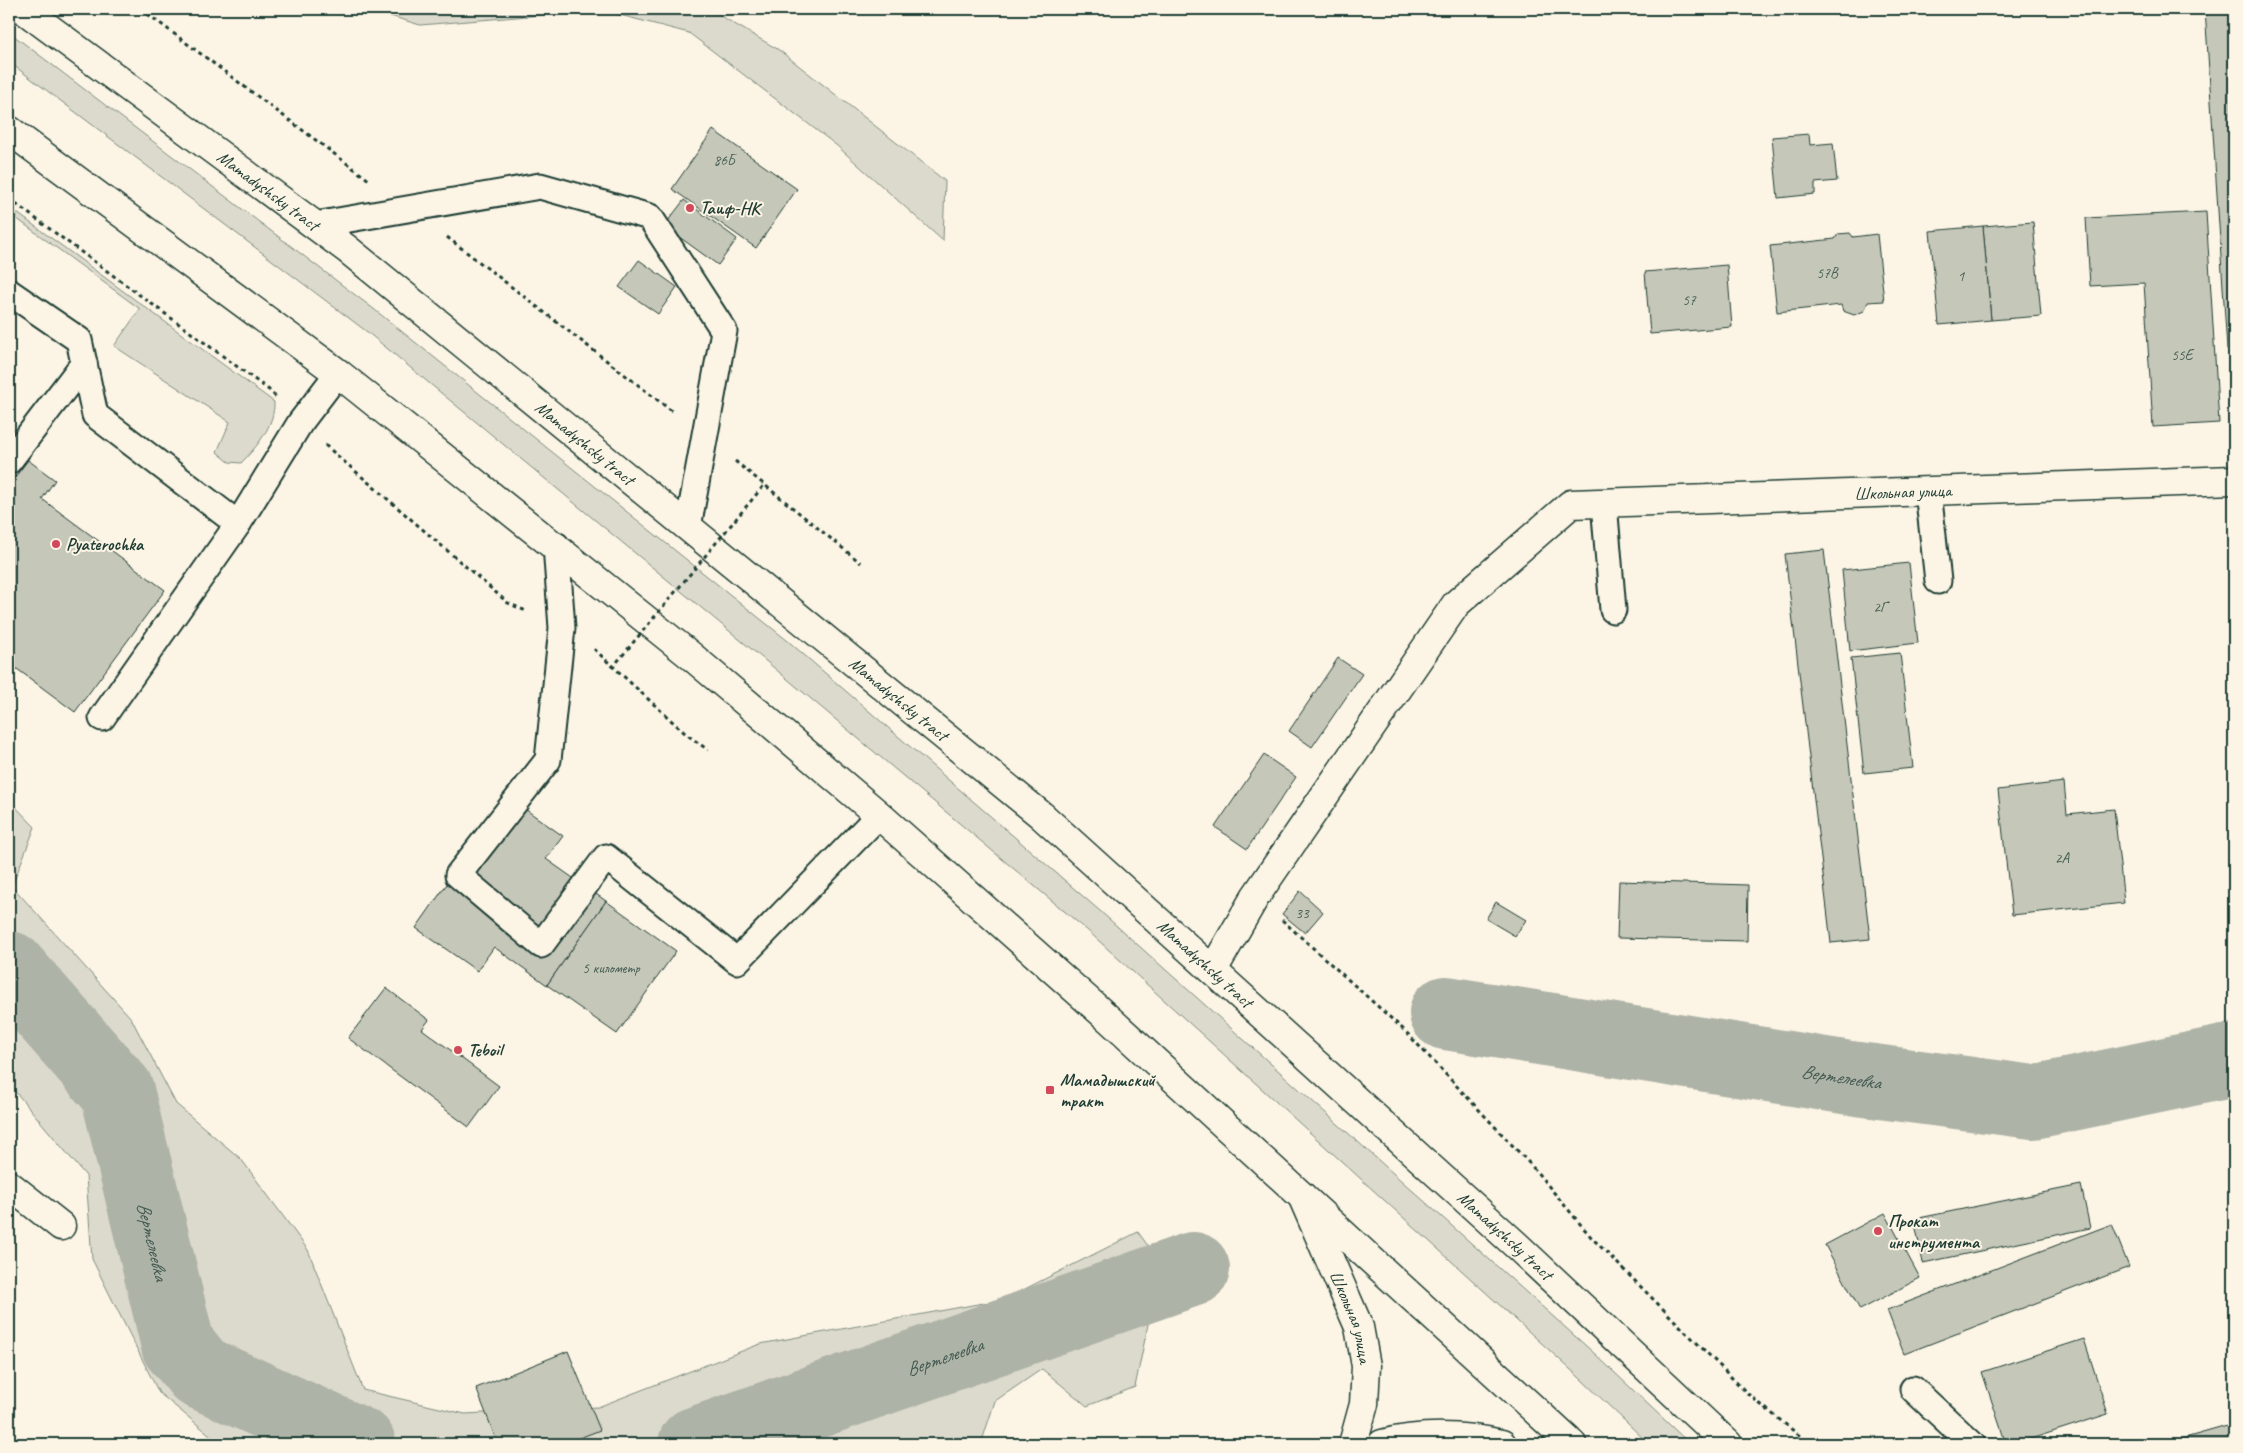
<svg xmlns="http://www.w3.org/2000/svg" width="2243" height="1453" viewBox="0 0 2243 1453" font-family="Caveat,sans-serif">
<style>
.green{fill:#dcdacc;stroke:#7e8c80}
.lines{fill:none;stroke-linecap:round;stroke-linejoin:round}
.river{stroke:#aeb3a7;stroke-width:74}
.building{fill:#c5c7b9;stroke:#1f3d34}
.service-casing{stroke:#1f3d34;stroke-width:29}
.minor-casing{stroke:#1f3d34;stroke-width:31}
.primary-casing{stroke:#1f3d34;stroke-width:31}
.path{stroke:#1f3d34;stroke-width:3;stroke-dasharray:4 4;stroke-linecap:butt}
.service{stroke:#fcf5e5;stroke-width:25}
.minor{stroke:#fcf5e5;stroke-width:28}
.primary{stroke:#fcf5e5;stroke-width:28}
.path-bridge{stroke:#1f3d34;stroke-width:3;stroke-dasharray:4 4;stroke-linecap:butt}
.poi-dot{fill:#d1495b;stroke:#fcf5e5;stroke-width:2}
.labels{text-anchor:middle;stroke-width:4;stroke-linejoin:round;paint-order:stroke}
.number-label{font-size:15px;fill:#486055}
.street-label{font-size:18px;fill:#1f3d34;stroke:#fcf5e5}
.poi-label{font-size:18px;font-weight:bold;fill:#1f3d34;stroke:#fcf5e5;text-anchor:start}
.water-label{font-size:19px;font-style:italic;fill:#435a51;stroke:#fcf5e5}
</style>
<rect width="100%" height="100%" fill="#fcf5e5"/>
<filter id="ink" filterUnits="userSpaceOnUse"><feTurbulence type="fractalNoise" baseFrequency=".02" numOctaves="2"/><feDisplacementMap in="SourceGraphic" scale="10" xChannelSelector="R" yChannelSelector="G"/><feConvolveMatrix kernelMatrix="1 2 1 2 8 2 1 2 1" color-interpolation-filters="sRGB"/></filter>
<g filter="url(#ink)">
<!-- green -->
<g class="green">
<path d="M 367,9 L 709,9 L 779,50 L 945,181 L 943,241 L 836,145 L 689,33 L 601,10 L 420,25 Z"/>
<path d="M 9,32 L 375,310 L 788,641 L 1100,911 L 1595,1354 L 1690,1444 L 1649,1444 L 1581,1379 L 1088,931 L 773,667 L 366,331 L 9,62 Z"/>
<path d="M 9,207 L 274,402 C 275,425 257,447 241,463 L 229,462 L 217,452 L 230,422 L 114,346 L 140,309 L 9,213 Z"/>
<path d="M 9,800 L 35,827 L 12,886 L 131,1018 L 176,1104 L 241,1159 L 308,1250 L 363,1390 L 465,1414 L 598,1407 L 760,1344 L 1005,1299 L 1138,1232 L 1184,1296 L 1151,1310 L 1135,1387 L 1087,1406 L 1042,1369 L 995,1401 L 981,1444 L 221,1444 L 159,1393 L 92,1259 L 86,1176 L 9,1084 Z"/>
</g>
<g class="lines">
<!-- river -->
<g class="river">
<path id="s1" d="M 9,968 L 117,1091 L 178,1345 L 200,1372 L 359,1444"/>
<path id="s2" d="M 1446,1013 L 1850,1078 L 2033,1102 L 2234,1060"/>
<path id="s3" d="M 695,1444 L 1193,1269"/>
</g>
</g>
<!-- building -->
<g class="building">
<path d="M 2205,9 L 2234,9 L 2234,349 L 2227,349 Z"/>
<path d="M 713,130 L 797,189 L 756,248 L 672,189 Z"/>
<path d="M 1809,134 L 1810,145 L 1833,143 L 1837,181 L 1815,183 L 1815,194 L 1778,198 L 1772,137 Z"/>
<path d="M 684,200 L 737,239 L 718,265 L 664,226 Z"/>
<path d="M 2206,212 L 2219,423 L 2153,427 L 2144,283 L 2090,286 L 2086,218 Z"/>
<path d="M 2033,222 L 2041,316 L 1991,320 L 1983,226 Z"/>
<path d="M 1983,226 L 1991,320 L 1939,325 L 1930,231 Z"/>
<path d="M 1850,233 L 1853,237 L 1877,234 L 1884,301 L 1868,302 L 1864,311 L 1854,315 L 1843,311 L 1841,305 L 1777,312 L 1770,246 L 1835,239 L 1838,234 Z"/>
<path d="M 639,260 L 677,287 L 658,314 L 619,287 Z"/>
<path d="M 1727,265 L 1732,327 L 1650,334 L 1645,272 Z"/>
<path d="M 28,460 L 55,480 L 42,499 L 165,590 L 75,712 L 9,663 L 9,485 Z"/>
<path d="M 1824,550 L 1870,939 L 1831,943 L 1785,554 Z"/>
<path d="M 1909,563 L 1918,643 L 1850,651 L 1842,570 Z"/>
<path d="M 1900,653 L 1913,768 L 1864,773 L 1851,658 Z"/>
<path d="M 1338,658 L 1362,674 L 1312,747 L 1289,731 Z"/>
<path d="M 1264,755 L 1296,777 L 1247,849 L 1215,827 Z"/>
<path d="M 2064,782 L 2067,814 L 2114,809 L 2124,903 L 2012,915 L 1998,790 Z"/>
<path d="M 508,797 L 563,836 L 546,859 L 606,901 L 547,985 L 494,947 L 477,971 L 416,928 Z"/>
<path d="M 1619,881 L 1748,885 L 1747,941 L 1617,938 Z"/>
<path d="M 1300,891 L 1323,912 L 1305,933 L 1282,914 Z"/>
<path d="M 606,901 L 676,951 L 617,1034 L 547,985 Z"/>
<path d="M 1496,902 L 1526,920 L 1515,936 L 1486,919 Z"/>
<path d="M 386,988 L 429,1020 L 422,1029 L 499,1086 L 469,1127 L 348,1038 Z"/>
<path d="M 2081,1185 L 2090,1228 L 1923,1263 L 1914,1219 Z"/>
<path d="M 1885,1213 L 1920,1278 L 1860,1310 L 1825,1245 Z"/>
<path d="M 2112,1224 L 2129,1267 L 1904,1354 L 1887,1310 Z"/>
<path d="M 2084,1339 L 2108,1414 L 2015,1444 L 2006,1444 L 1982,1372 Z"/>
<path d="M 568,1351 L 600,1430 L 564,1444 L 498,1444 L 476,1388 Z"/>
<path d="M 2234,1424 L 2234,1444 L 2164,1444 Z"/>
</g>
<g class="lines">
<!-- service casing -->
<g class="service-casing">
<g id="service">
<path d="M 315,225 L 540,186 L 650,217 L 724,331 L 688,527"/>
<path d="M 9,292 L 79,340 L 95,415 L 238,524"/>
<path d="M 9,461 L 84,363"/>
<path d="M 1928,491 L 1938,581"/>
<path d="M 1604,503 L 1613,610"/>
<path d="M 556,545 L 562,628 L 548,760 L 458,875 L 541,945 L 606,857 L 737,961 L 879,815"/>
<path d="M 102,718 L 238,524 L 300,423 L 338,373"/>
<path d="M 1913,1389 L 1972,1444"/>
</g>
</g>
<!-- minor casing -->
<g class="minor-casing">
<g id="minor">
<path id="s4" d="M 1213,970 L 1255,897 L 1456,604 L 1571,504 L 2234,480"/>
<path d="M 9,1185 L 61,1226"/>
<path id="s5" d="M 1302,1196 L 1359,1327 L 1366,1366 L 1364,1404 L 1353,1444"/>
<path d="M 1382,1444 C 1420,1434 1464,1435 1502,1444"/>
</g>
</g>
<!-- primary casing -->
<g class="primary-casing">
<g id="primary">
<path id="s6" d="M 23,9 L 347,249 L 1041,815 L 1516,1245 L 1728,1444"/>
<path d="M 9,130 L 338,373 L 690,655 L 879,815 L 1110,1020 L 1572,1444"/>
</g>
</g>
<!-- path -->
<g class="path">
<path d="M 141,9 L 369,180"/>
<path d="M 9,199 L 269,390 L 276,397"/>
<path d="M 447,237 L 673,412"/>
<path d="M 325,445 L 508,603 L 526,611"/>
<path d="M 735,461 L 861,563"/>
<path d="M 594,649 L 686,734 L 708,750"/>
<path d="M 1282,920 L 1404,1030 L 1530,1164 L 1592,1238 L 1749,1395 L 1810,1444"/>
</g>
<!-- service -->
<use href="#service" class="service"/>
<!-- minor -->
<use href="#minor" class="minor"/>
<!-- primary -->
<use href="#primary" class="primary"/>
<!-- path-bridge -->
<path class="path-bridge" d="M 612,668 L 765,484"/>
</g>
</g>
<!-- markers -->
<g class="poi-dot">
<circle cx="690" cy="208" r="5"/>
<circle cx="56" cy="544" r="5"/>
<circle cx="458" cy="1050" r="5"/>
<rect x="1045" y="1085" width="10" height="10" rx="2.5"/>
<circle cx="1878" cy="1231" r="5"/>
</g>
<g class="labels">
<!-- number labels -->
<g class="number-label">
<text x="724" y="165">86Б</text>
<text x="1827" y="278">57В</text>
<text x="1961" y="281">1</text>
<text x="1689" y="305">57</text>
<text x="2182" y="360">55Е</text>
<text x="1880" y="612">2Г</text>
<text x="2062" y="863">2А</text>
<text x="1302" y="918">33</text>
<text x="611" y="973">5 километр</text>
</g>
<!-- street labels -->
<g class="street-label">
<text dy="6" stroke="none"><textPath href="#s6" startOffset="305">Mamadyshsky tract</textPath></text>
<text dy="6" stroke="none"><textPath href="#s6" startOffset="710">Mamadyshsky tract</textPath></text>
<text dy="6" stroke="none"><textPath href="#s4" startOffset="924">Школьная улица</textPath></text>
<text dy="6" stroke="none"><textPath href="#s6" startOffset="1115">Mamadyshsky tract</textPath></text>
<text dy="6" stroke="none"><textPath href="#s6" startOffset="1520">Mamadyshsky tract</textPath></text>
<text dy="6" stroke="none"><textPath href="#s6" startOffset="1925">Mamadyshsky tract</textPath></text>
<text dy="6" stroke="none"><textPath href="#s5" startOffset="131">Школьная улица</textPath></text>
</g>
<!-- poi labels -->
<g class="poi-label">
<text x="700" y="214">Таиф-НК</text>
<text x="66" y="550">Pyaterochka</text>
<text x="468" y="1056">Teboil</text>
<text x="1060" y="1086">Мамадышский<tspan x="1060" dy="21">тракт</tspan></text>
<text x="1888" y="1227">Прокат<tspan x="1888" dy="21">инструмента</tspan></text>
</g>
<!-- water labels -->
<g class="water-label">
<text dy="7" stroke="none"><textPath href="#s2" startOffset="400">Вертелеевка</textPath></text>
<text dy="7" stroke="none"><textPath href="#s1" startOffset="318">Вертелеевка</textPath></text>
<text dy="7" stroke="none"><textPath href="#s3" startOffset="264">Вертелеевка</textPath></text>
</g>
</g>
<!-- margin -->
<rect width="2243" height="1453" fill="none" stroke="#fcf5e5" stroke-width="30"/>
<rect x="15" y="15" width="2213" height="1423" fill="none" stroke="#1f3d34" stroke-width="2" filter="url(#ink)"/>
</svg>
